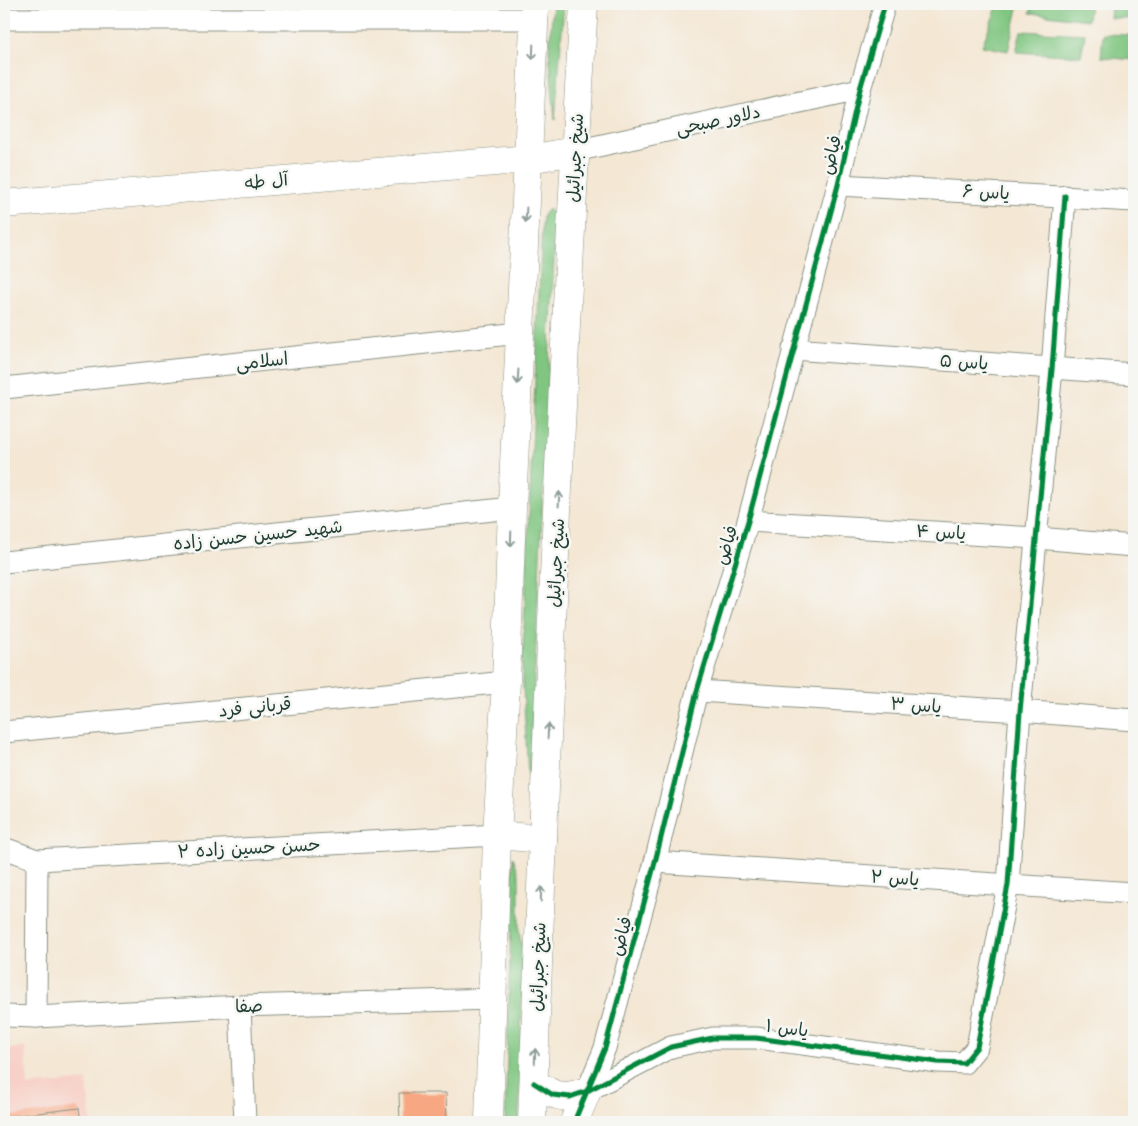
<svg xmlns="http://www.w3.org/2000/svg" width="1138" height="1126" viewBox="0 0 1138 1126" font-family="'Shantell Sans','Playpen Sans Arabic',sans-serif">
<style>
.built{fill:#f7d1c8}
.green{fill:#80c681;stroke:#50825a}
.building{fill:#f8a783}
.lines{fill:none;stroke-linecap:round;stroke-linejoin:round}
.street-casing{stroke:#8a9284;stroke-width:23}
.secondary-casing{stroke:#8a9284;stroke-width:29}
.street{stroke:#fff;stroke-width:21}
.secondary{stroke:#fff;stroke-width:28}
.cycleway-casing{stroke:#f6f6f2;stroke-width:8}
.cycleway{stroke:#00873e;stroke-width:5}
.oneway{stroke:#8f9e9a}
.labels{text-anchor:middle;stroke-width:5;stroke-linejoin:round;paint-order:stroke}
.street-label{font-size:18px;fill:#1f3d34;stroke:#f6f6f2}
</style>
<rect width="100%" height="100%" fill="#f6f6f2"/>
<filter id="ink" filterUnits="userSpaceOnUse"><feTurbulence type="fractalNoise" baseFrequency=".02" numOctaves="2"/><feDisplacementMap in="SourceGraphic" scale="10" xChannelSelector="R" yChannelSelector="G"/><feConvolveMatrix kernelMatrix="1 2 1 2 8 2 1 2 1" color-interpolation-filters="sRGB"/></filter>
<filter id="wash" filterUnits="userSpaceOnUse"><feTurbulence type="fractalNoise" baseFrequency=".0096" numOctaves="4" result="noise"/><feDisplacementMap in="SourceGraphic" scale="20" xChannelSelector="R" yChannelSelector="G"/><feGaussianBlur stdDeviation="1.12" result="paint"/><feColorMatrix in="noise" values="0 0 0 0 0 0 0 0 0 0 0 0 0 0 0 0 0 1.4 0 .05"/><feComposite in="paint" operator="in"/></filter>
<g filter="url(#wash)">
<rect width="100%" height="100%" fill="#f4e7d4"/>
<!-- built -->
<path class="built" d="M 25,1047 L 28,1086 L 87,1080 L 91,1122 L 4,1122 L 4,1050 Z"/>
<!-- green -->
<g class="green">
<path d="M 553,4 L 564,4 L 555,120 L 549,51 Z"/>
<path d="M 998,4 L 1019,4 L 1008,51 L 982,46 Z"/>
<path d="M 1033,4 L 1090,4 L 1088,20 L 1030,13 Z"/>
<path d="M 1111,4 L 1134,4 L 1134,19 L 1110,18 Z"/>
<path d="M 1021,31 L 1085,34 L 1081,56 L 1016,52 Z"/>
<path d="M 1103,34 L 1134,35 L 1134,60 L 1101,57 Z"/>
<path d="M 548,209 L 556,217 L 529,792 L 522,671 L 542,225 L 543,215 Z"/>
<path d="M 513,857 L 519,874 L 519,931 L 523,958 L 519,1122 L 505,1122 Z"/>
</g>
<g id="blocks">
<!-- building -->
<g class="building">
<path d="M 399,1093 L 446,1093 L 447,1122 L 400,1122 Z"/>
<path d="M 79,1108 L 81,1122 L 4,1122 L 4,1117 Z"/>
</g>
</g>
</g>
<g filter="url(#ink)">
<use href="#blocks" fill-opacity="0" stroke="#8a9284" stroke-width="1"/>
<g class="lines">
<!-- street casing -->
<g class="street-casing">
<g id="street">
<path d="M 4,19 L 535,19"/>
<path d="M 575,151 L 860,89"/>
<path d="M 838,185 L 1134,201"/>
<path d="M 793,349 L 1134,374"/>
<path d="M 4,388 L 520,333"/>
<path d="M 748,521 L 1037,538 L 1134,546"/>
<path d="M 4,562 L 512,508"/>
<path d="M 697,691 L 1020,711 L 1134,720"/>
<path d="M 4,732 L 506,682"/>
<path d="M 4,848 L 37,860 L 497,835"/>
<path d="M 655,862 L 1134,893"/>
<path d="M 240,1006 L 245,1122"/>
<path d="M 4,1016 L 36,1017 L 240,1006 L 494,999"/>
<path d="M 36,1017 L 37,860"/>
<path d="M 587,1091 L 671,1047 L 713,1038 L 756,1038 L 938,1062 L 964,1063 L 977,1047 L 1008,885 L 1020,711 L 1052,369 L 1065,196"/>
<path d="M 587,1091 L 605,1048 L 655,862 L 697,691 L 748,521 L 838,185 L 860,89 L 885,4"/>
</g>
</g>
<!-- secondary casing -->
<g class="secondary-casing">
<g id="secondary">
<path d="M 4,204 L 529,159 L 575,151"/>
<path d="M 497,835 L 543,839"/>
<path d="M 534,1083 C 556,1097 561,1100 587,1091"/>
<path d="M 489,1122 L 497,835 L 506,682 L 512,508 L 535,4"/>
<path d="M 532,1122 C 546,749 561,376 584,4"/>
<path d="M 574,1122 L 587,1091"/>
</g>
</g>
<!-- street -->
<use href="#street" class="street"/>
<!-- secondary -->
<use href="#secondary" class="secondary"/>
<!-- cycleway casing -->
<g class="cycleway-casing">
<g id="cycleway">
<path d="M 534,1083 L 553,1095 L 570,1097 L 587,1091 L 671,1047 L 713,1038 L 756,1038 L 938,1062 L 964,1063 L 977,1047 L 1008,885 L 1020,711 L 1052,369 L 1065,196"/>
<path d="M 574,1122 L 605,1048 L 655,862 L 697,691 L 748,521 L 838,185 L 860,89 L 885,4"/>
</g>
</g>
<!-- cycleway -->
<use href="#cycleway" class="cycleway"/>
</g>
<!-- one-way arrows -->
<defs><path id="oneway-shaft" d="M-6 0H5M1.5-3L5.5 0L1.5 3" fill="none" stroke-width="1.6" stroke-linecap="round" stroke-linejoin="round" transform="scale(1.25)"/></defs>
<g class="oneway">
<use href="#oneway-shaft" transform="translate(533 52) rotate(92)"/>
<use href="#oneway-shaft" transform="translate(526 215) rotate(93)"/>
<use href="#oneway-shaft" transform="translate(518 377) rotate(93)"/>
<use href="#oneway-shaft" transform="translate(559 499) rotate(-87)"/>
<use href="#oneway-shaft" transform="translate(511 539) rotate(92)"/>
<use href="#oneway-shaft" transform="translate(548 731) rotate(-87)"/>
<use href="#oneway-shaft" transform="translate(541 894) rotate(-88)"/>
<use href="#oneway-shaft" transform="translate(535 1056) rotate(-88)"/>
</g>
</g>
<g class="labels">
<!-- street labels -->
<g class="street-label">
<text transform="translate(718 120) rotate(-12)" y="6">دلاور صبحی</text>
<text transform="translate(831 155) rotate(-77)" y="6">فیاض</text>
<text transform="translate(575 158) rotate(-87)" y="6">شیخ جبرائیل</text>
<text transform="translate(266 181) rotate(-5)" y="6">آل طه</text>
<text transform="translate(986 192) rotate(3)" y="6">یاس ۶</text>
<text transform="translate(262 361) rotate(-6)" y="6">اسلامی</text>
<text transform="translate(964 362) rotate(4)" y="6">یاس ۵</text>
<text transform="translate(941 532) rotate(3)" y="6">یاس ۴</text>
<text transform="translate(258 535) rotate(-6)" y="6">شهید حسین حسن زاده</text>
<text transform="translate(726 545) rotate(-73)" y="6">فیاض</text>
<text transform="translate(556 563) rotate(-87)" y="6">شیخ جبرائیل</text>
<text transform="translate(916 705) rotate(4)" y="6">یاس ۳</text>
<text transform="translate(255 707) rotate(-6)" y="6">قربانی فرد</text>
<text transform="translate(249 848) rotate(-3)" y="6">حسن حسین زاده ۲</text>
<text transform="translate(895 878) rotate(4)" y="6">یاس ۲</text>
<text transform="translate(621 936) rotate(-75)" y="6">فیاض</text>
<text transform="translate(538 967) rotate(-88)" y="6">شیخ جبرائیل</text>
<text transform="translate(249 1006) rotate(-2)" y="6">صفا</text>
<text transform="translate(787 1028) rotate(7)" y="6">یاس ۱</text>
</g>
</g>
<!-- margin -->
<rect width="1138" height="1126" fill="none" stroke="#f6f6f2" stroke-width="20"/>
</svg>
